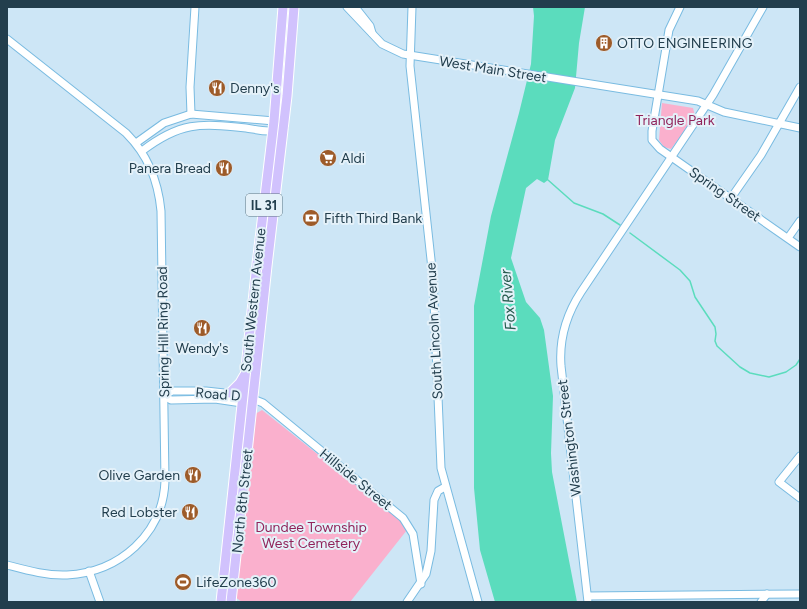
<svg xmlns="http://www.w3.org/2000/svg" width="807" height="609" viewBox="0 0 807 609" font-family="Figtree,sans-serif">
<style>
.green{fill:#fab0cd}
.water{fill:#5bdcbd}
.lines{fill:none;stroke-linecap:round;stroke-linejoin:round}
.stream{stroke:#5bdcbd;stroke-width:1.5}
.minor-casing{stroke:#79bbe1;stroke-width:9}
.major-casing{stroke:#fff;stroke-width:11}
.minor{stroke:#fff;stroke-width:7}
.major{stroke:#d1c2fd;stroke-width:9}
.labels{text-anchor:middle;stroke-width:4;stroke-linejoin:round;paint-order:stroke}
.shield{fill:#e4f1f9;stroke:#5c7481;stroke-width:1}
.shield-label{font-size:13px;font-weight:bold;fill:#223e4d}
.poi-label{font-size:14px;fill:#223e4d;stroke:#e4f1f9;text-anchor:start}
.street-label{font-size:14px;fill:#223e4d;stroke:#e4f1f9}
.park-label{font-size:14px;fill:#91245b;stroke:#e4f1f9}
.water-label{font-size:15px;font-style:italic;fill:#265b4e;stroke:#e4f1f9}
</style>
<rect width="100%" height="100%" fill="#cde6f6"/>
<!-- green -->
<g class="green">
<path d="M 662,103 L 693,108 L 695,116 L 671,149 L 664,147 L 659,140 Z"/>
<path d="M 262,410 L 399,519 L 407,530 L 350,602 L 242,602 L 235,597 L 255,414 Z"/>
</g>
<!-- water -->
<path class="water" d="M 533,7 L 585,7 L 579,43 L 575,88 L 555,140 L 548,180 L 544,183 L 537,179 L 526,188 L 511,258 L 526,302 L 540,318 L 544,330 L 553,396 L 551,453 L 552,472 L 577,602 L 495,602 L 480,550 L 474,488 L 474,306 L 491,216 L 519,113 L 531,64 L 534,16 Z"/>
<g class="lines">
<!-- stream -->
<g class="stream">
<path d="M 548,180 L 574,203 L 603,214 L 620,225"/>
<path d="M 630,233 L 680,270 L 690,281 L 695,297 L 715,327 L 716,334 L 715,341 L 717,346 L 740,367 L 750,373 L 769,377 L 786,372 L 796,365 L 800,359"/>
</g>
<!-- minor casing -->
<g class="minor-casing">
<g id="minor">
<path d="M 347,7 L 382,44 L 403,54 L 698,101 L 724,112 L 800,128"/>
<path d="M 355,7 L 370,26 L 372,33"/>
<path d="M 412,7 L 410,66 L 433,278 L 441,468 L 478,602"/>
<path d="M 680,7 L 669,30 L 652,131 L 652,140 L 660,149 L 800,247"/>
<path d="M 7,39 L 126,133 C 148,155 158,180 161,211 L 165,481 C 163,534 120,572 67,575 C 47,576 26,570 7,565"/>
<path d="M 191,114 L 190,87 L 195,7"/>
<path d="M 136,143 L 164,123 L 191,114 L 274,121 L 284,127"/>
<path d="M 142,151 C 180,122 199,123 246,128 C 254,129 268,133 276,130"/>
<path d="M 731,198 L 761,155 L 800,87"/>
<path d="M 788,238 L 800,221"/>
<path d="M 164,396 L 172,391 L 206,391 L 243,395 L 263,403 L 403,518 L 413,534 L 421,584"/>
<path d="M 164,396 L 171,400 L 215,399 L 242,403 L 246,402"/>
<path d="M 800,456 L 779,482 L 800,498"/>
<path d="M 89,571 L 100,602"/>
<path d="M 588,596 L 800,594"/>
<path d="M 407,602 L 426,574 L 431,551 L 434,500 L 438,491 L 445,487"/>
<path d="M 588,602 L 561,366 C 559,339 566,315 581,292 L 713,95 L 763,7"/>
<path d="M 761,602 L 767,594"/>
</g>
</g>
<!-- major casing -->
<g class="major-casing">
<g id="major">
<path d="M 230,393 L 240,383 L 244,376"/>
<path d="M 221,602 L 257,264 L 274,121 L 283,7"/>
<path d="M 231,602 L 267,266 L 287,96 L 294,7"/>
</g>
</g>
<!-- minor -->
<use href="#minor" class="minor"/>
<!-- major -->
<use href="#major" class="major"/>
</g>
<!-- icons -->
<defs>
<g id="building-disc" transform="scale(0.9)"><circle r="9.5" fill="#9d5b29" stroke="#e4f1f9"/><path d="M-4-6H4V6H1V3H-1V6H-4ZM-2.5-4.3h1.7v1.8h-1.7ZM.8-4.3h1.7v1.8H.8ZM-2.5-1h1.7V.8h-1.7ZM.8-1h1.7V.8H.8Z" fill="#fff"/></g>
<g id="restaurant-disc" transform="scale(0.9)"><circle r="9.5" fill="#9d5b29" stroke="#e4f1f9"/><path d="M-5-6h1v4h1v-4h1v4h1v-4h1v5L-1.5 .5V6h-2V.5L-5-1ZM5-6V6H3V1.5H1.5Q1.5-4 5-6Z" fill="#fff"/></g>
<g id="supermarket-disc" transform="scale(0.9)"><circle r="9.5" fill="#9d5b29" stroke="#e4f1f9"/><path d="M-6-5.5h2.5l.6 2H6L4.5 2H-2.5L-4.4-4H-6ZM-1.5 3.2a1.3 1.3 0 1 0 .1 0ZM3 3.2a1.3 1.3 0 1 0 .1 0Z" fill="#fff"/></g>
<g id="bank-disc" transform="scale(0.9)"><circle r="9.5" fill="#9d5b29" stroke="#e4f1f9"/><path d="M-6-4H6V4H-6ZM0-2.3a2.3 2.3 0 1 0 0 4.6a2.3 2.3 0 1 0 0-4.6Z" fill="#fff"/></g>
<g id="stadium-disc" transform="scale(0.9)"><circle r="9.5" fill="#9d5b29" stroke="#e4f1f9"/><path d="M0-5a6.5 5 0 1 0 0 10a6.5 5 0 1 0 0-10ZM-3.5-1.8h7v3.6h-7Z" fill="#fff"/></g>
</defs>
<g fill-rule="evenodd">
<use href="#building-disc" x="604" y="43"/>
<use href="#restaurant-disc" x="217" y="88"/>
<use href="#supermarket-disc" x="328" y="158"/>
<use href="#restaurant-disc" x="224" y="168"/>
<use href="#bank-disc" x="311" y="218"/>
<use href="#restaurant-disc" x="202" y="328"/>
<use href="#restaurant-disc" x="193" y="475"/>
<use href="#restaurant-disc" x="190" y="512"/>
<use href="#stadium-disc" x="183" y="582"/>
</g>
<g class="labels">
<!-- shield labels -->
<rect class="shield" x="246" y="194" width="36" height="22" rx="3"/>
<g class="shield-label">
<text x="264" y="210">IL 31</text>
</g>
<!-- poi labels -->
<g class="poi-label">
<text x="617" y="48">OTTO ENGINEERING</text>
<text x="230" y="93">Denny's</text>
<text x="341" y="163">Aldi</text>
<text x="211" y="173" text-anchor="end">Panera Bread</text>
<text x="324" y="223">Fifth Third Bank</text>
<text x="202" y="353" text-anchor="middle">Wendy's</text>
<text x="180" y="480" text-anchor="end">Olive Garden</text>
<text x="177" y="517" text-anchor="end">Red Lobster</text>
<text x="196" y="587">LifeZone360</text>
</g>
<!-- street labels -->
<g class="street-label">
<text transform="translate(493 69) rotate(9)" y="5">West Main Street</text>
<text transform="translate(725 194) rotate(35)" y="5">Spring Street</text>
<text transform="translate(253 300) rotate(-84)" y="5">South Western Avenue</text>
<text transform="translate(434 331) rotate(-93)" y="5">South Lincoln Avenue</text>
<text transform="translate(163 332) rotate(-91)" y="5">Spring Hill Ring Road</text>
<text transform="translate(218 394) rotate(5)" y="5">Road D</text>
<text transform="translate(569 438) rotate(-97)" y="5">Washington Street</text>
<text transform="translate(356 479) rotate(39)" y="5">Hillside Street</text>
<text transform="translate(242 501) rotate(-84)" y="5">North 8th Street</text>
</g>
<!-- park labels -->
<g class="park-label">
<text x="675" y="125">Triangle Park</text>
<text x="311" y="532">Dundee Township<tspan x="311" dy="16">West Cemetery</tspan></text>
</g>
<!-- water labels -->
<g class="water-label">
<text transform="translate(508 300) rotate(-95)" y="5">Fox River</text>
</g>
</g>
<!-- border -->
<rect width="807" height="609" fill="none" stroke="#223e4d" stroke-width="16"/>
</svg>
